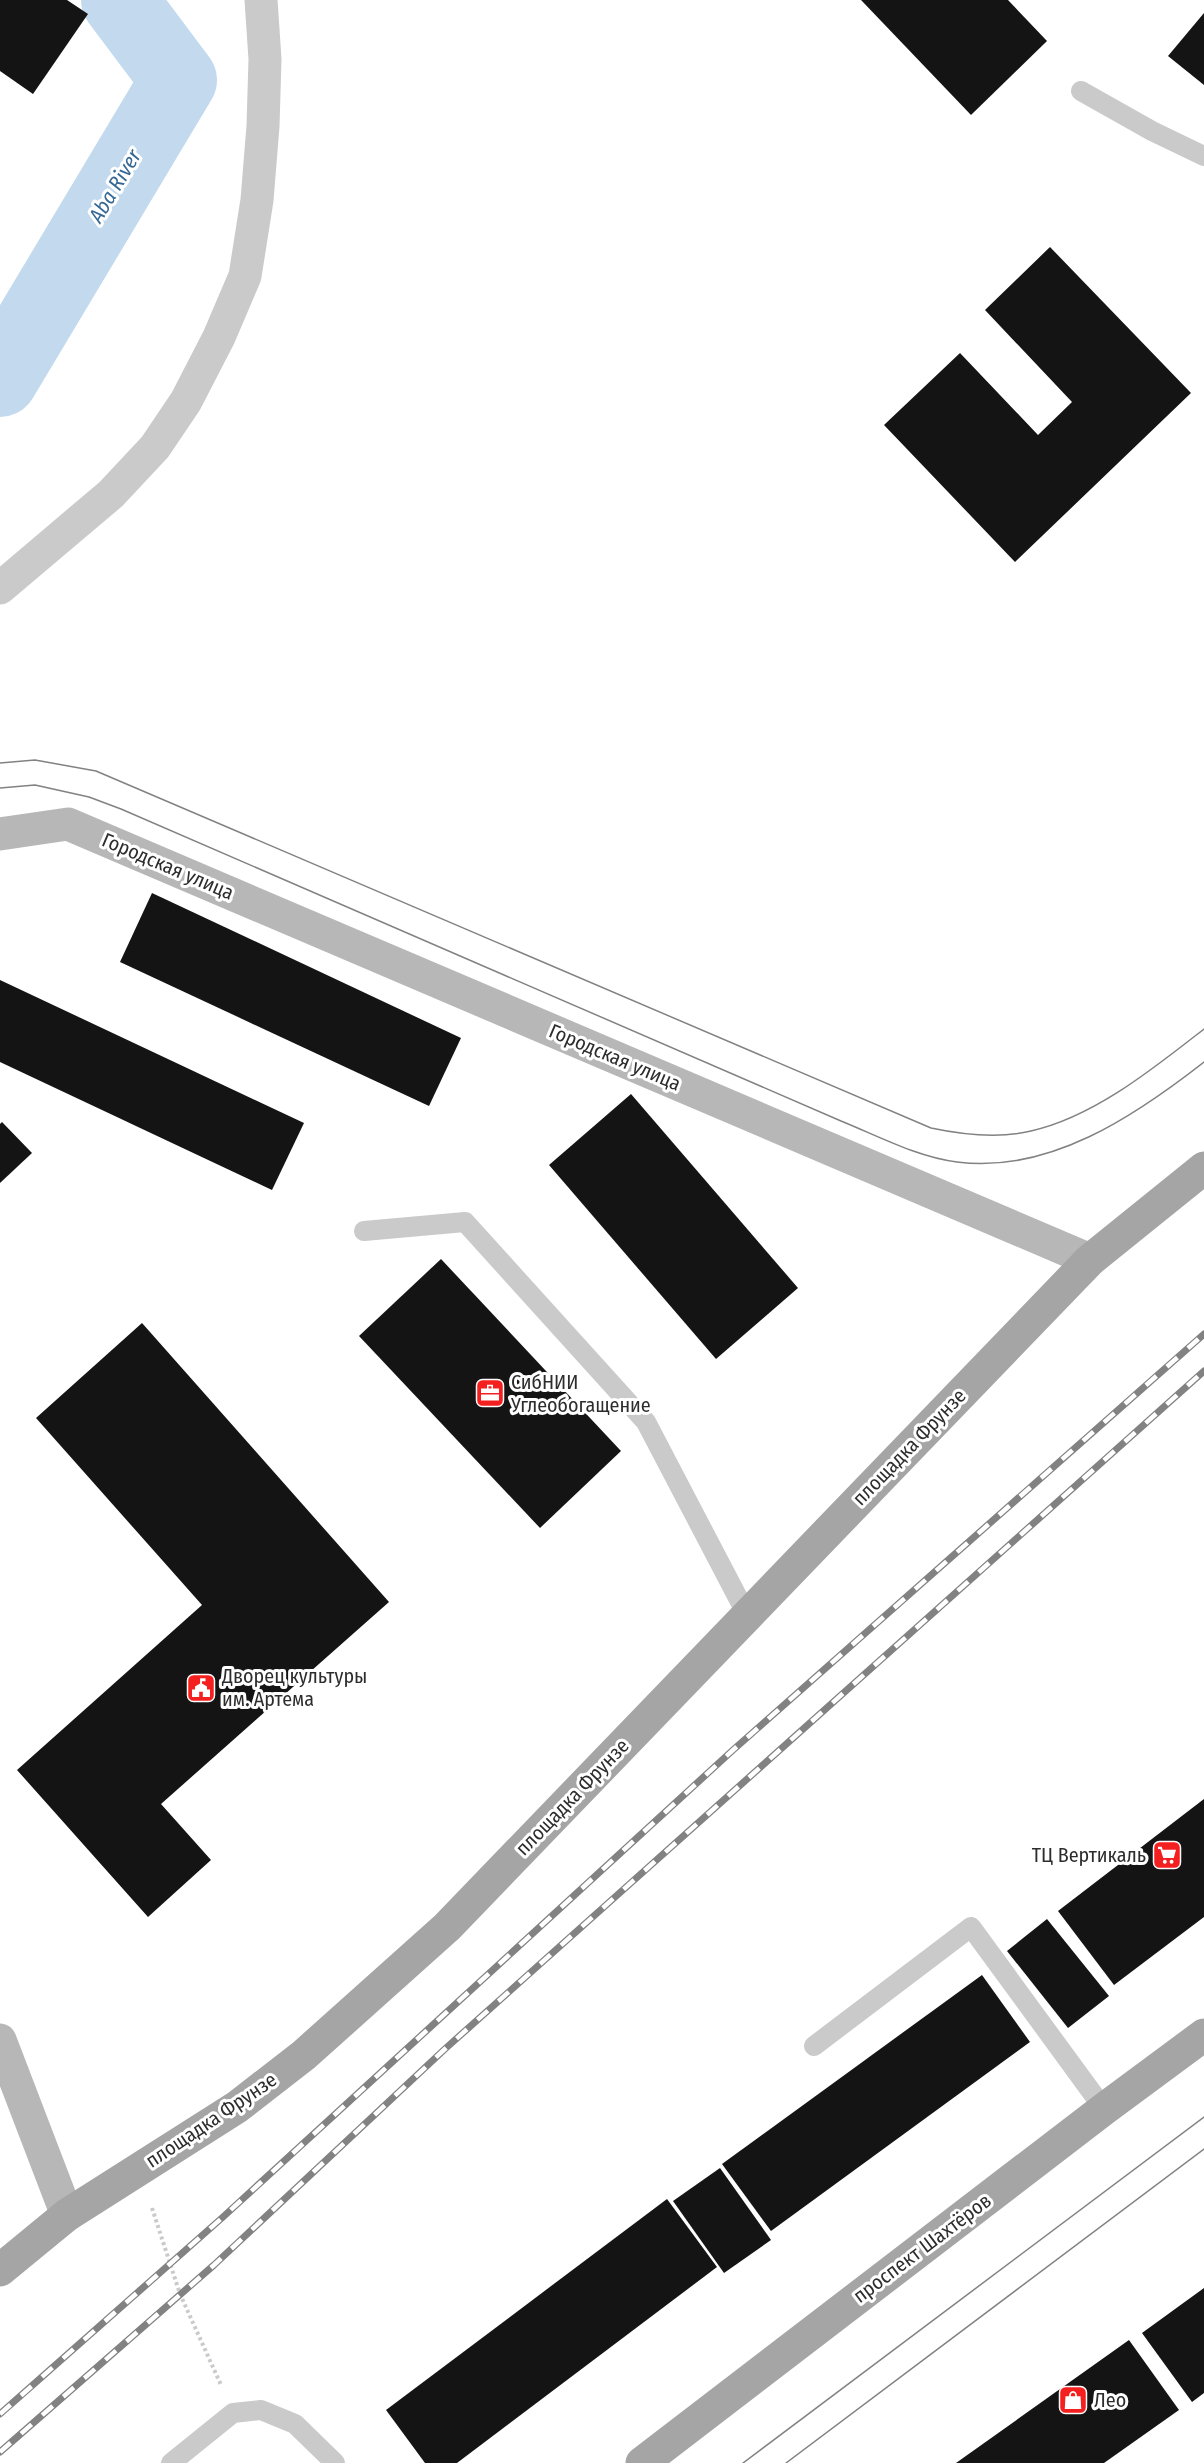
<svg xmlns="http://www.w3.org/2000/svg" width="1204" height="2463" viewBox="0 0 1204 2463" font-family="'Fira Sans Condensed',sans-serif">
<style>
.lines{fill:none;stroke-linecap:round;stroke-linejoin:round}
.river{stroke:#c3daee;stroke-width:76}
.building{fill:#141414}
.path{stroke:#cacaca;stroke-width:4;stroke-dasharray:3 3;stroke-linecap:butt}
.service{stroke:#cacaca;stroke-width:20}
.minor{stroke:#cacaca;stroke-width:33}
.secondary{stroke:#b7b7b7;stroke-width:33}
.primary{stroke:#a5a5a5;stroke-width:33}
.tram{stroke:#828282;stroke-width:1.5}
.rail-casing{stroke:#828282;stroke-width:7}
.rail{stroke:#fff;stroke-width:4.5;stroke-dasharray:14;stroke-linecap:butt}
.labels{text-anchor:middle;stroke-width:6;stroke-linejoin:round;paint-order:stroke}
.street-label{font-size:20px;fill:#2d2d2d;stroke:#fff}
.poi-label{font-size:20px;fill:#2d2d2d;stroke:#fff;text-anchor:start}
.water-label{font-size:21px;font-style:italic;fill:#356895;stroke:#fff}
</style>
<rect width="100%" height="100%" fill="#fff"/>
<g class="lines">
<!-- river -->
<path class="river" d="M 0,379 L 179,80 L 119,0"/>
</g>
<!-- building -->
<g class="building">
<path d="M 0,0 L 67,0 L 88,14 L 33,94 L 0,71 Z"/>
<path d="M 861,0 L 1008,0 L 1047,41 L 971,115 Z"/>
<path d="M 1204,13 L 1204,85 L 1168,56 Z"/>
<path d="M 1050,247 L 1191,393 L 1015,562 L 884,425 L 960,353 L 1038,435 L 1072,402 L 985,310 Z"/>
<path d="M 152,893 L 461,1038 L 429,1106 L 120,962 Z"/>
<path d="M 0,980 L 304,1123 L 272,1190 L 0,1062 Z"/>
<path d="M 631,1094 L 798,1288 L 716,1359 L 549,1165 Z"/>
<path d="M 2,1122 L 32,1153 L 0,1183 L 0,1124 Z"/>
<path d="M 441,1259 L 621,1451 L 540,1528 L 359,1336 Z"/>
<path d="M 142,1323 L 389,1602 L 161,1804 L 211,1860 L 148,1917 L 17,1770 L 202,1605 L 36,1418 Z"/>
<path d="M 1204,1799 L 1204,1917 L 1114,1985 L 1058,1911 Z"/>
<path d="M 1047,1919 L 1109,1996 L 1068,2028 L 1007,1951 Z"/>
<path d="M 982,1975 L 1030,2042 L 771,2231 L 722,2164 Z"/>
<path d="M 720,2168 L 771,2240 L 724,2273 L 673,2201 Z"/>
<path d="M 667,2199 L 717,2267 L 457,2463 L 425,2463 L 386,2410 Z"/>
<path d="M 1204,2288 L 1204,2393 L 1192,2402 L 1142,2333 Z"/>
<path d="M 1129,2340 L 1179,2410 L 1104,2463 L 956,2463 Z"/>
</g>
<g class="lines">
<!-- path -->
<path class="path" d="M 152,2208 L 180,2294 L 221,2385"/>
<!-- service -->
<g class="service">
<path d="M 1081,91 L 1152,131 L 1204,156"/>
<path d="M 364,1231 L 465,1222 L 646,1422 L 747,1615"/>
<path d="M 814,2046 L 971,1927 L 1104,2109"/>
<path d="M 171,2463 L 233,2413 L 261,2410 L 295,2424 L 335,2463"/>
</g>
<!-- minor -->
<path class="minor" d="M 0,588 L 111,494 L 155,447 L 186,401 L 219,337 L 245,276 L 257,200 L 263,126 L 265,59 L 261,0"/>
<!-- secondary -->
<g class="secondary">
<path d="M 0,834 L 68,824 L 1090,1260"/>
<path d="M 0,2040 L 67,2215"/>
</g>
<!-- primary -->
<g class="primary">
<path d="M 0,2270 L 67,2215 L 237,2107 L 304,2055 L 447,1927 L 1090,1260 L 1204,1168"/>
<path d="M 642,2463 L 1104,2109 L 1204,2035"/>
</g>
<!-- tram -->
<g class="tram">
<path d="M 0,763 L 35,760 L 96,771 L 931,1128 C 964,1135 998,1139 1031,1131 C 1094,1117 1154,1068 1204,1029"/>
<path d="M 0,788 L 35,785 L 89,797 L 121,809 L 841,1121 C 878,1136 917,1157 957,1162 C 1049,1174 1135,1116 1204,1062"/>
<path d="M 743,2463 L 1204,2117"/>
<path d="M 786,2463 L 1204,2149"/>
</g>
<!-- rail casing -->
<g class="rail-casing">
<g id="rail">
<path d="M 0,2414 L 223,2217 L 733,1750 L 1204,1334"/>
<path d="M 0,2452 L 214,2265 L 446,2048 L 1204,1371"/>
</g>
</g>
<!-- rail -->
<use href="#rail" class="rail"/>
</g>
<!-- icons -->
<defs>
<g id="office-square" transform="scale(1.5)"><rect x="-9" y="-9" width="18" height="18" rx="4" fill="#f4201f" stroke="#fff"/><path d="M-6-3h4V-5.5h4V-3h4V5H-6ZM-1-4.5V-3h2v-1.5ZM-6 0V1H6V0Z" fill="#fff"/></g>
<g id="civic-square" transform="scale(1.5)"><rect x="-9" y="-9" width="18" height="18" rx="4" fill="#f4201f" stroke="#fff"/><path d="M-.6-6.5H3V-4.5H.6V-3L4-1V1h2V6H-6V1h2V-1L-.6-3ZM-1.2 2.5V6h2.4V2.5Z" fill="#fff"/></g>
<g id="supermarket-square" transform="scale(1.5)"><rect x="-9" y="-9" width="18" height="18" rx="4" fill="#f4201f" stroke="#fff"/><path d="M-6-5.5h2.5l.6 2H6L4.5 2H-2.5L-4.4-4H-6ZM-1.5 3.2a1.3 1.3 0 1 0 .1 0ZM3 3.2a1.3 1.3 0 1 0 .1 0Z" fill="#fff"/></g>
<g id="shop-square" transform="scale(1.5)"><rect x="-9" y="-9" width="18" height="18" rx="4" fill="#f4201f" stroke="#fff"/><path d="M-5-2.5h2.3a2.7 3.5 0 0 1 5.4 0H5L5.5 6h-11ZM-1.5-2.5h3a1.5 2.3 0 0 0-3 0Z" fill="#fff"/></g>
</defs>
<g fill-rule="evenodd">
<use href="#office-square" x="490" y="1393"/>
<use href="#civic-square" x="201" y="1688"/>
<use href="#supermarket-square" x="1167" y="1855"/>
<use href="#shop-square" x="1073" y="2400"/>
</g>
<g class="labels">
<!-- street labels -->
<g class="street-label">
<text transform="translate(168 866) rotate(23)" y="7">Городская улица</text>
<text transform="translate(615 1057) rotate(23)" y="7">Городская улица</text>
<text transform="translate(909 1447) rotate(-46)" y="7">площадка Фрунзе</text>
<text transform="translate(572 1797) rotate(-46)" y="7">площадка Фрунзе</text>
<text transform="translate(211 2120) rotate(-34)" y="7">площадка Фрунзе</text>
<text transform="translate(922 2248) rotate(-37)" y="7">проспект Шахтёров</text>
</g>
<!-- poi labels -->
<g class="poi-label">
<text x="511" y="1389">СибНИИ<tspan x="511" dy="23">Углеобогащение</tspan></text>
<text x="222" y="1683">Дворец культуры<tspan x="222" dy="23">им. Артема</tspan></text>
<text x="1146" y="1862" text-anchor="end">ТЦ Вертикаль</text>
<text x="1094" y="2407">Лео</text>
</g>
<!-- water labels -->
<g class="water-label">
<text transform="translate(115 186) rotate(-59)" y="7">Aba River</text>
</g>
</g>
</svg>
